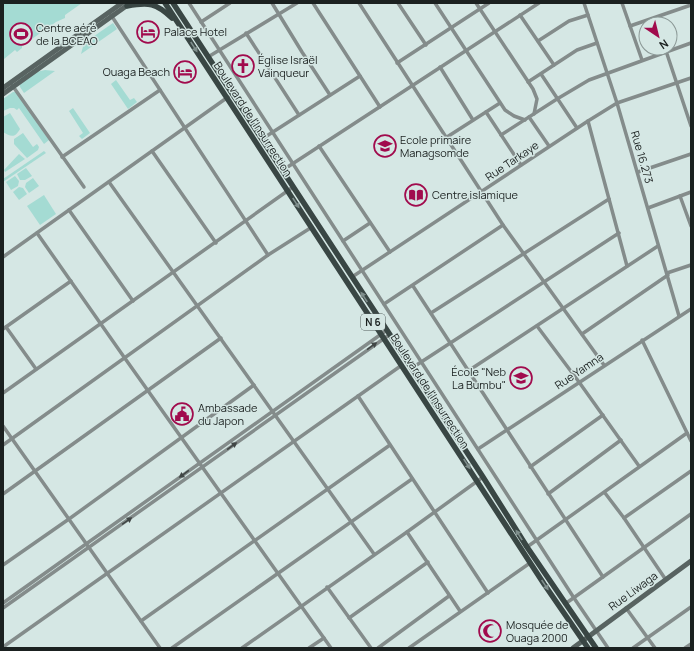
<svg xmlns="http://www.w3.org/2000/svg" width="694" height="651" viewBox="0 0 694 651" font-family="Manrope,sans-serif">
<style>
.green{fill:#a4dbd3}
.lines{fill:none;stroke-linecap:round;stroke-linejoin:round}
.street{stroke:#848c8b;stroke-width:3.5}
.secondary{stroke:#586361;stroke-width:5}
.primary{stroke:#394644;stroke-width:5.5}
.oneway{fill:#7f8e8c}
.oneway2{fill:#404645}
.labels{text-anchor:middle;stroke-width:3;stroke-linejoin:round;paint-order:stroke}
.shield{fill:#d5e7e4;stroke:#535c5b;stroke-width:1}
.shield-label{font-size:10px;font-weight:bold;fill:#1b2120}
.poi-label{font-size:11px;fill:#1b2120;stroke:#d5e7e4;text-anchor:start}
.street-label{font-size:11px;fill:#1b2120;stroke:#d5e7e4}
</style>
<rect width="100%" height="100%" fill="#d5e7e4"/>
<!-- green -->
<g class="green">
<path d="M 3,3 L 82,3 L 65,15 L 65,18 L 56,22 L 22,46 L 22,48 L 17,52 L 15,50 L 4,59 L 3,62 Z"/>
<path d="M 113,23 L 117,29 L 81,54 L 84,43 Z"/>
<path d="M 45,70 L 55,71 L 24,93 L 20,87 L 19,76 Z"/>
<path d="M 116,80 L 130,100 L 134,98 L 137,102 L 128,109 L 111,84 Z"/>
<path d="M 13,92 L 16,92 L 49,140 L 44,144 L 19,108 L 17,110 L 14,108 L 10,108 L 3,111 L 3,99 Z"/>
<path d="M 73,108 L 90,133 L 82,139 L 79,136 L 83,133 L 69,111 Z"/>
<path d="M 10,113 L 20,129 C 15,138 11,137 3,132 L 3,117 Z"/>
<path d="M 23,133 L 33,147 L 37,144 L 39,147 L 38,150 L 27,158 L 14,144 L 14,139 Z"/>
<path d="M 44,151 L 46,153 L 3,182 L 3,179 Z"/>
<path d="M 19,154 L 25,159 L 5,172 L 4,170 Z"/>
<path d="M 26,168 L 32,176 L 25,180 L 20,180 L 17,174 Z"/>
<path d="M 15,176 L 19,181 L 18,186 L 11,190 L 6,182 Z"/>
<path d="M 33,178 L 39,186 L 29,193 L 25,187 L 26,183 Z"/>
<path d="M 19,187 L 23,188 L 27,194 L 19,200 L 13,192 Z"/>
<path d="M 44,195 L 56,214 L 40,225 L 27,206 Z"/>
</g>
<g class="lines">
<!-- street -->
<g class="street">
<path d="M 189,3 L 574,598 L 608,648"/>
<path d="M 272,3 L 302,52 L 330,95"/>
<path d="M 313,3 L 380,107"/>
<path d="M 359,3 L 503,225 L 604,365"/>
<path d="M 398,3 L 426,45"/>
<path d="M 435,3 L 505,110 L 514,116 L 525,120"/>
<path d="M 476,3 L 533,89 L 537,99 L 534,114"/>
<path d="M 584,3 L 617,103 L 679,316"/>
<path d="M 622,3 L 642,60"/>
<path d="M 111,15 L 268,255"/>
<path d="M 520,15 L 554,65"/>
<path d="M 201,22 L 230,3"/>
<path d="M 630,26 L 691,5"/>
<path d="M 246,33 L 299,115"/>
<path d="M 538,41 L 569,21 L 588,15"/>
<path d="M 666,51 L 691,126"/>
<path d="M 208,57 L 297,3"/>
<path d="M 397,63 L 489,3"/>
<path d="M 440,67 L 473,120"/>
<path d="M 541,74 L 577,128"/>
<path d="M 528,82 L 577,50 L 597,43"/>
<path d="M 12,85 L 84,187"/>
<path d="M 486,112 L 521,165"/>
<path d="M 529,117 L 549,146"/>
<path d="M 588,121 L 627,266"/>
<path d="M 501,135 L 557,99 L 589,80 L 691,43"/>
<path d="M 447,137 L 500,103"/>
<path d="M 262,139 L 360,76"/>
<path d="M 319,146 L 390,252"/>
<path d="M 152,151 L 216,243"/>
<path d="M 62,157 L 160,90"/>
<path d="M 283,170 L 539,3"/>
<path d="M 638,172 L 691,154"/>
<path d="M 109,182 L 374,554"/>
<path d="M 680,196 L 691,226"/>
<path d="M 648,208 L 691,192"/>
<path d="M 69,210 L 133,301"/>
<path d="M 37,233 L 124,357 L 331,648"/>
<path d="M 343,241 L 370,223"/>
<path d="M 3,257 L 228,97"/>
<path d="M 667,273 L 691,265"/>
<path d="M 352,277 L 588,121 L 617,103 L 691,78"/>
<path d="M 413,286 L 603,577"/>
<path d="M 384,304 L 503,225"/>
<path d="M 431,313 L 609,199"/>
<path d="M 537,326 L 579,382 L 639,466"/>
<path d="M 6,327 L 36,369"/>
<path d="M 3,329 L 71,281"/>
<path d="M 582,334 L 668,275"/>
<path d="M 642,340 L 691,441"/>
<path d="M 412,368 L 619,233"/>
<path d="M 468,371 L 658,246"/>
<path d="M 3,393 L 293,187"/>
<path d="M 358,396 L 488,593"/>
<path d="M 3,426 L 160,648"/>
<path d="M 3,445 L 268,255 L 312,227"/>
<path d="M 478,449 L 691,309"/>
<path d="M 530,467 L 603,415"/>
<path d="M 605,493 L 624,518 L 666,580"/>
<path d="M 3,494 L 221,338"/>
<path d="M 548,494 L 621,440"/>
<path d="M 624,518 L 691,471"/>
<path d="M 407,532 L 460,611"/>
<path d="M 527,547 L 687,433"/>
<path d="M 3,565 L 69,519 L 254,385"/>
<path d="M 327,587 L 371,648"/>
<path d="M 3,603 L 387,330"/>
<path d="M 565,604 L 691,514"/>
<path d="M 3,608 L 389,335"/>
<path d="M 626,608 L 655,648"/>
<path d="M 349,618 L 428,562"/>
<path d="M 141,621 L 390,445"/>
<path d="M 3,647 L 402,365"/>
<path d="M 172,648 L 412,479"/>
<path d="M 242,648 L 407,532 L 483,477"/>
<path d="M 309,648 L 324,638"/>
<path d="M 378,648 L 449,596"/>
<path d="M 409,648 L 530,563"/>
<path d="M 633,648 L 691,607"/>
<path d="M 685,648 L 691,644"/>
</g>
<!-- secondary -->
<g class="secondary">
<path d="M 3,88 L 122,3"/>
<path d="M 3,94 L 129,4"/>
<path d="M 573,648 L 691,561"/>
</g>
<!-- primary -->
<g class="primary">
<path d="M 165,3 L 544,584 L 588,648"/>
<path d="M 173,3 L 483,477 L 527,547 L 596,648"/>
<path d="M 127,6 C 149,2 156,3 172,18"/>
</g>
</g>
<!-- one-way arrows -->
<defs><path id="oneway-solid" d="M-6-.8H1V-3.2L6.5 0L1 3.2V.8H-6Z"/></defs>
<g class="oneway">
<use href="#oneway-solid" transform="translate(194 47) rotate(57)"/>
<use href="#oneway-solid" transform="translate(296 203) rotate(57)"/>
<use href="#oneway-solid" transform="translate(364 297) rotate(-123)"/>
<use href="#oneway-solid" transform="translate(467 464) rotate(57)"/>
<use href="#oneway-solid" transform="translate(519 535) rotate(-122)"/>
<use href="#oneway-solid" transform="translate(545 585) rotate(56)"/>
</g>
<g class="oneway2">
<use href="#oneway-solid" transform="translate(372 346) rotate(-36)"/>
<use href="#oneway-solid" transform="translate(232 446) rotate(-36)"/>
<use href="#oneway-solid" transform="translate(184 474) rotate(144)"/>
<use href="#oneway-solid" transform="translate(127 521) rotate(-35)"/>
</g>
<!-- icons -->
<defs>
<g id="hotel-ring" transform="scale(1.15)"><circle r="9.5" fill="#d5e7e4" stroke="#a10b4d" stroke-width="1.5"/><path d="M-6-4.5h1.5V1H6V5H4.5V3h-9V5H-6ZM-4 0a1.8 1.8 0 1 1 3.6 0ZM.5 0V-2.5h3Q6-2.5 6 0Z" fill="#a10b4d"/></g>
<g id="stadium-ring" transform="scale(1.15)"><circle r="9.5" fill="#d5e7e4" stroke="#a10b4d" stroke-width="1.5"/><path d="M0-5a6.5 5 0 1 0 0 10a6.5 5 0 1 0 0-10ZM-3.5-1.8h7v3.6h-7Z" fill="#a10b4d"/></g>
<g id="church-ring" transform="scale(1.15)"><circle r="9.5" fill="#d5e7e4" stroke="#a10b4d" stroke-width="1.5"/><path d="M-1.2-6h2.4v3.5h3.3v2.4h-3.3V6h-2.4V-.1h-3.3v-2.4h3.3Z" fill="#a10b4d"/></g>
<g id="school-ring" transform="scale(1.15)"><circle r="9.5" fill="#d5e7e4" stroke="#a10b4d" stroke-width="1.5"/><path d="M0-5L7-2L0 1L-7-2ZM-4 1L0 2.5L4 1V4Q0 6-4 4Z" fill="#a10b4d"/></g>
<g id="library-ring" transform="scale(1.15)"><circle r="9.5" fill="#d5e7e4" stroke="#a10b4d" stroke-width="1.5"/><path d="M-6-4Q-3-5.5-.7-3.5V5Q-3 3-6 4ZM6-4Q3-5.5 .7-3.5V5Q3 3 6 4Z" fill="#a10b4d"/></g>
<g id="civic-ring" transform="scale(1.15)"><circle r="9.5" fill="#d5e7e4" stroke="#a10b4d" stroke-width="1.5"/><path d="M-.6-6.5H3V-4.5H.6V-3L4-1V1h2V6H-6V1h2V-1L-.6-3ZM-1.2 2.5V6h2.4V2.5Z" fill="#a10b4d"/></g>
<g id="mosque-ring" transform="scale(1.15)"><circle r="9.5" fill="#d5e7e4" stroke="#a10b4d" stroke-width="1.5"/><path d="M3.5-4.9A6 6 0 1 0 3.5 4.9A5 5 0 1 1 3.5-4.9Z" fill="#a10b4d"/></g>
</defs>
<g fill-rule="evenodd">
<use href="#hotel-ring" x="148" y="32"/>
<use href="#stadium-ring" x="21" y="34"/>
<use href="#church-ring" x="243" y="66"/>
<use href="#hotel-ring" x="185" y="72"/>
<use href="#school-ring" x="385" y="146"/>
<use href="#library-ring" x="416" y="195"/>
<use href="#school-ring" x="521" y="378"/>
<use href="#civic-ring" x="182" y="414"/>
<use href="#mosque-ring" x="490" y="631"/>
</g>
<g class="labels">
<!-- shield labels -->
<rect class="shield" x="361" y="314" width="24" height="16" rx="3"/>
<g class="shield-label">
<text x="373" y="326">N 6</text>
</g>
<!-- poi labels -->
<g class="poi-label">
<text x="36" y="32">Centre aéré<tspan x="36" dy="13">de la BCEAO</tspan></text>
<text x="164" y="36">Palace Hotel</text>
<text x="258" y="64">Église Israël<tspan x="258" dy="13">Vainqueur</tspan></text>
<text x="170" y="76" text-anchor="end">Ouaga Beach</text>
<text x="400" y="144">Ecole primaire<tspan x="400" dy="13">Managsomde</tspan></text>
<text x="432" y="199">Centre islamique</text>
<text x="506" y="376" text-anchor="end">École "Neb<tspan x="506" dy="13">La Bumbu"</tspan></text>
<text x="198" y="412">Ambassade<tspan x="198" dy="13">du Japon</tspan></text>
<text x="506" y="629">Mosquée de<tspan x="506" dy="13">Ouaga 2000</tspan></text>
</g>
<!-- street labels -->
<g class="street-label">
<text transform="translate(253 119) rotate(57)" y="4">Boulevard de l'Insurrection</text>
<text transform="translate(642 157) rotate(74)" y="4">Rue 16.273</text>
<text transform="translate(512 161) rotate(-34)" y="4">Rue Tarkaye</text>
<text transform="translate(579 371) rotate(-34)" y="4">Rue Yamna</text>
<text transform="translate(430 391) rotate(57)" y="4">Boulevard de l'Insurrection</text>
<text transform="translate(633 591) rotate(-36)" y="4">Rue Liwaga</text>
</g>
</g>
<!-- border -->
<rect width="694" height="651" fill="none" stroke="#1b2120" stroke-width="8"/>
<!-- north arrow -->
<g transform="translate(658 36) rotate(145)"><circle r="19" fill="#d5e7e4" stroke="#8b9896"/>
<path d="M0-3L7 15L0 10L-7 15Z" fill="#a10b4d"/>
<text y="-6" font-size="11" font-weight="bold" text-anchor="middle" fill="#1b2120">N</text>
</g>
</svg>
